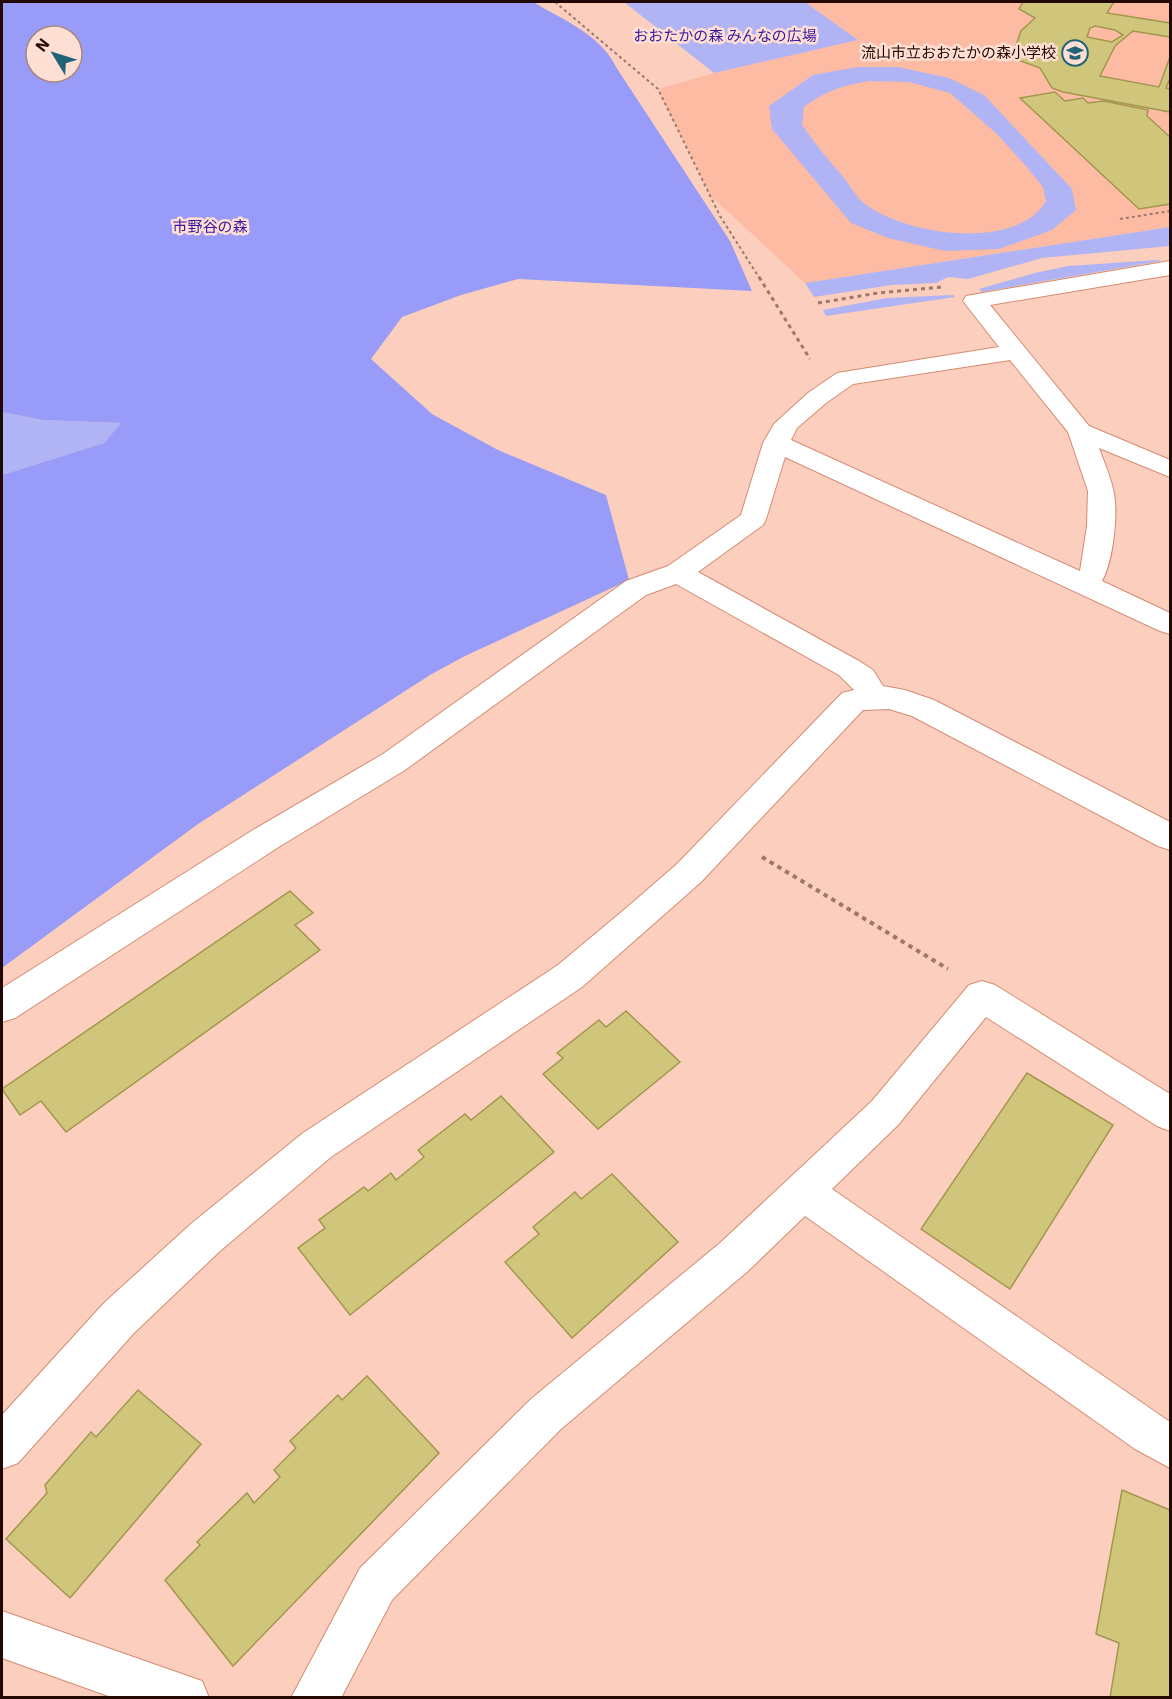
<svg xmlns="http://www.w3.org/2000/svg" width="1172" height="1699" viewBox="0 0 1172 1699" font-family="'IBM Plex Sans','Noto Sans JP',sans-serif">
<style>
.built{fill:#febba3}
.green{fill:#b0b4f4;fill-rule:evenodd}
.forest{fill:#989bf8;fill-rule:evenodd}
.building{fill:#d0c67b;stroke:#a2974d;stroke-width:1.5;fill-rule:evenodd}
.lines{fill:none;stroke-linecap:round;stroke-linejoin:round}
.minor-casing{stroke:#d48c72;stroke-width:2}
.path-far2{stroke:#9d786c;stroke-width:2;stroke-dasharray:3 3;stroke-linecap:butt}
.path-far1{stroke:#9d786c;stroke-width:3;stroke-dasharray:4 4;stroke-linecap:butt}
.path{stroke:#9d786c;stroke-width:4;stroke-dasharray:4.5 4.5;stroke-linecap:butt}
.minor{fill:#fff;fill-rule:evenodd}
.labels{text-anchor:middle;stroke-width:5;stroke-linejoin:round;paint-order:stroke}
.far-park-label{font-size:15px;fill:#3717a1;stroke:#ffdfd3}
.far-poi-label{font-size:15px;fill:#220802;stroke:#ffdfd3;text-anchor:end}
</style>
<rect width="100%" height="100%" fill="#fccebd"/>
<!-- built -->
<path class="built" d="M 805,2 L 1170,2 L 1170,227 L 805,283 L 711,196 L 658,89 L 725,70 L 857,40 Z"/>
<!-- green -->
<g class="green">
<path d="M 624,2 L 805,2 L 858,40 L 714,73 Z"/>
<path d="M 857,67 L 898,67 L 949,78 L 984,95 L 1072,189 L 1076,210 L 1052,230 L 999,249 L 945,251 L 888,238 L 851,223 L 772,129 L 769,106 L 813,75 ZM 870,81 L 909,82 L 950,93 L 997,134 L 1025,165 L 1043,187 L 1046,201 C 1016,252 906,235 865,204 C 857,198 851,187 845,179 C 830,162 815,144 802,125 L 804,107 C 825,91 844,85 870,81 Z"/>
<path d="M 1170,227 L 1170,246 L 1042,258 L 968,279 L 948,277 L 936,283 L 892,285 L 814,297 L 805,283 Z"/>
<path d="M 1158,260 L 1161,261 L 982,292 L 979,289 L 1035,273 L 1068,266 Z"/>
<path d="M 953,295 L 955,297 L 826,316 L 823,310 L 887,298 Z"/>
<path d="M 2,412 L 43,420 L 121,423 L 104,443 L 2,475 Z"/>
</g>
<!-- forest -->
<path class="forest" d="M 2,2 L 533,2 C 562,19 602,36 616,67 L 730,241 L 752,291 L 518,279 L 461,295 L 402,317 L 371,359 L 432,414 L 498,450 L 606,495 L 629,580 L 465,656 L 430,675 L 198,824 L 2,968 L 2,475 L 104,443 L 121,423 L 43,420 L 2,412 ZM 36,36 L 72,36 L 72,72 L 36,72 Z"/>
<!-- building -->
<g class="building">
<path d="M 1023,2 L 1114,2 L 1107,13 L 1170,23 L 1170,37 L 1133,31 L 1115,46 L 1100,76 L 1159,87 L 1170,57 L 1170,78 L 1166,88 L 1170,89 L 1170,112 L 1063,92 L 1052,88 L 1040,68 L 1018,60 L 1015,54 L 1014,51 L 1021,31 L 1035,18 L 1019,9 ZM 1095,26 L 1115,30 L 1123,35 L 1112,42 L 1087,37 L 1090,28 Z"/>
<path d="M 1055,92 L 1065,101 L 1083,98 L 1088,103 L 1104,101 L 1148,110 L 1147,116 L 1170,137 L 1170,204 L 1139,209 L 1020,98 Z"/>
<path d="M 290,891 L 313,913 L 295,925 L 320,950 L 66,1132 L 41,1101 L 20,1115 L 2,1089 Z"/>
<path d="M 626,1011 L 680,1062 L 598,1129 L 543,1074 L 563,1058 L 557,1053 L 599,1020 L 606,1027 Z"/>
<path d="M 1027,1073 L 1113,1125 L 1010,1289 L 921,1229 Z"/>
<path d="M 501,1096 L 554,1152 L 350,1315 L 298,1248 L 325,1228 L 319,1220 L 364,1187 L 368,1191 L 391,1173 L 396,1180 L 424,1157 L 418,1150 L 465,1114 L 471,1120 Z"/>
<path d="M 612,1174 L 678,1242 L 572,1338 L 505,1262 L 539,1234 L 533,1227 L 575,1192 L 581,1199 Z"/>
<path d="M 367,1376 L 439,1453 L 233,1666 L 165,1580 L 200,1545 L 197,1542 L 247,1493 L 254,1503 L 280,1477 L 274,1470 L 296,1448 L 290,1441 L 338,1395 L 342,1400 Z"/>
<path d="M 138,1390 L 201,1444 L 70,1598 L 6,1539 L 47,1493 L 45,1485 L 91,1432 L 96,1437 Z"/>
<path d="M 1122,1490 L 1170,1510 L 1170,1698 L 1110,1698 L 1119,1643 L 1096,1634 Z"/>
</g>
<g class="lines">
<!-- minor casing -->
<g class="minor-casing">
<g id="minor">
<path d="M 1170,261 L 1170,275 L 990,305 L 1089,426 L 1170,460 L 1170,477 L 1099,448 C 1104,462 1110,475 1113,489 C 1119,511 1113,562 1102,581 L 1170,613 L 1170,634 L 1160,631 L 785,457 L 766,519 L 763,525 L 698,572 L 859,661 L 873,670 L 883,686 L 905,690 L 934,700 L 1170,822 L 1170,850 L 1158,846 L 912,716 L 889,709 L 863,710 L 701,882 L 582,987 L 331,1157 L 220,1251 L 134,1333 L 18,1463 L 2,1469 L 2,1415 L 104,1303 L 192,1223 L 303,1133 L 558,965 L 625,909 L 677,864 L 842,693 L 854,690 L 839,675 L 676,584 L 646,595 L 405,770 L 277,848 L 15,1018 L 2,1022 L 2,988 L 253,830 L 383,754 L 626,581 L 668,566 L 741,515 L 763,443 L 774,424 L 808,393 L 837,373 L 999,347 L 963,301 L 966,296 ZM 1010,360 L 1068,432 L 1088,491 L 1087,526 L 1080,571 L 791,440 L 797,428 L 826,403 L 853,384 Z"/>
<path d="M 982,981 L 995,985 L 1170,1094 L 1170,1131 L 1157,1126 L 986,1017 L 898,1125 L 832,1189 L 1170,1422 L 1170,1468 L 1135,1449 L 805,1216 L 748,1271 L 561,1429 L 392,1600 L 341,1698 L 291,1698 L 360,1568 L 531,1399 L 720,1243 L 872,1101 L 969,985 Z"/>
<path d="M 2,1611 L 202,1681 L 209,1698 L 114,1698 L 2,1658 Z"/>
</g>
</g>
<!-- path-far2 -->
<g class="path-far2">
<path d="M 555,2 L 658,89 L 720,216 L 760,279"/>
<path d="M 1120,219 L 1170,211"/>
</g>
<!-- path-far1 -->
<g class="path-far1">
<path d="M 759,277 L 810,359"/>
<path d="M 818,303 L 878,293 L 941,287"/>
</g>
<!-- path -->
<path class="path" d="M 762,857 L 948,969"/>
<!-- minor -->
<use href="#minor" class="minor"/>
</g>
<!-- icons -->
<defs>
<g id="school-ring" transform="scale(1.35)"><circle r="9.5" fill="#ffdfd3" stroke="#216377" stroke-width="1.5"/><path d="M0-5L7-2L0 1L-7-2ZM-4 1L0 2.5L4 1V4Q0 6-4 4Z" fill="#216377"/></g>
</defs>
<g fill-rule="evenodd">
<use href="#school-ring" x="1075" y="53"/>
</g>
<g class="labels">
<!-- far-park labels -->
<g class="far-park-label">
<text x="725" y="41">おおたかの森 みんなの広場</text>
<text x="210" y="232">市野谷の森</text>
</g>
<!-- far-poi labels -->
<g class="far-poi-label">
<text x="1056" y="58">流山市立おおたかの森小学校</text>
</g>
</g>
<!-- border -->
<rect width="1172" height="1699" fill="none" stroke="#220802" stroke-width="6"/>
<!-- north arrow -->
<g transform="translate(54 54) rotate(308)"><circle r="28" fill="#ffdfd3" stroke="#a7897f" stroke-width="1.5"/>
<path d="M0-4.5L10 22L0 15L-10 22Z" fill="#216377"/>
<text y="-9" font-size="16" font-weight="bold" text-anchor="middle" fill="#220802">N</text>
</g>
</svg>
